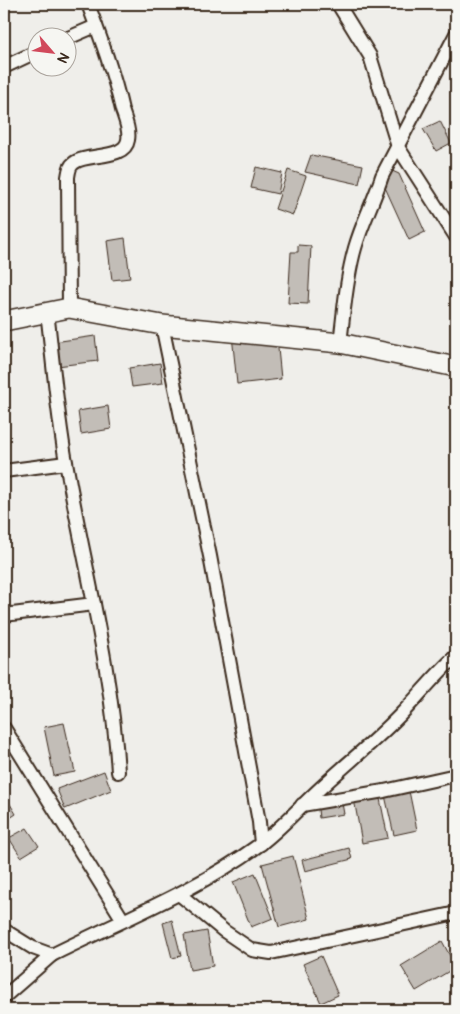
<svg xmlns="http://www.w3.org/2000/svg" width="460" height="1014" viewBox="0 0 460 1014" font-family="Pangolin,sans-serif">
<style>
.building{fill:#c2bdb7;stroke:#3b2a1e}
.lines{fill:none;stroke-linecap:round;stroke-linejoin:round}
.street-casing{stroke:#3b2a1e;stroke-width:16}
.secondary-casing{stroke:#3b2a1e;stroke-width:22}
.street{stroke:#f6f6f2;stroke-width:12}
.secondary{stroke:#f6f6f2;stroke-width:19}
</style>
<rect width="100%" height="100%" fill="#efeeea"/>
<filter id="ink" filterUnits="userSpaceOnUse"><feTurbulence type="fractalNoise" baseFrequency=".02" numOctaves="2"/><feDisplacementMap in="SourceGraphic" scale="10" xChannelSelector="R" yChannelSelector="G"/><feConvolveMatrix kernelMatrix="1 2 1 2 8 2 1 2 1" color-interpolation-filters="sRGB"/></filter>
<g filter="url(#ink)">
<!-- building -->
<g class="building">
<path d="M 440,121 L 451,143 L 436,151 L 423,129 Z"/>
<path d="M 311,155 L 363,165 L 359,184 L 305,172 Z"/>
<path d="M 256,167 L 282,173 L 278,194 L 251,188 Z"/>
<path d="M 288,170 L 306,176 L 293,215 L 275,209 Z"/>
<path d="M 390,170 L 399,174 L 425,232 L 409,240 L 383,183 Z"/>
<path d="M 125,238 L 130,278 L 112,280 L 107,241 Z"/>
<path d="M 298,245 L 311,246 L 308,304 L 288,303 L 291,252 L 298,252 Z"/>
<path d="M 232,335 L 277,338 L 281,379 L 237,384 Z"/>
<path d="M 95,336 L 98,361 L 57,366 L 54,342 Z"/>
<path d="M 160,363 L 163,383 L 132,387 L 129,368 Z"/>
<path d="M 108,406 L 111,429 L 81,434 L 78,411 Z"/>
<path d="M 64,723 L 75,772 L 54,776 L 44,727 Z"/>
<path d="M 104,771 L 111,790 L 65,809 L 57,789 Z"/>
<path d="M 408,786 L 417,830 L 394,835 L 384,791 Z"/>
<path d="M 4,794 L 16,814 L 4,822 Z"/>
<path d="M 379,794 L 388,838 L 362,843 L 354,799 Z"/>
<path d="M 341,798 L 344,814 L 319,818 L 317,801 Z"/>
<path d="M 27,828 L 39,846 L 21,857 L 9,838 Z"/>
<path d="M 349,848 L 352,859 L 305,871 L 302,860 Z"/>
<path d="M 293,856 L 309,919 L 279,927 L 262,864 Z"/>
<path d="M 255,873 L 273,918 L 251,927 L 233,882 Z"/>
<path d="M 172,920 L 181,956 L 172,958 L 163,923 Z"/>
<path d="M 207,931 L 213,966 L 190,970 L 184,935 Z"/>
<path d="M 442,941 L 456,967 L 416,991 L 401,966 Z"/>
<path d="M 321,956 L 338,995 L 321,1003 L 303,964 Z"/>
</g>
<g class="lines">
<!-- street casing -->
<g class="street-casing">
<g id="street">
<path d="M 338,4 L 370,56 L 398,147 L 456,237"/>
<path d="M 68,38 L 96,26"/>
<path d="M 4,67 L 38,51"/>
<path d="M 69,308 L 68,177 C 69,172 69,166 74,163 C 86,153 125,160 128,140 C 130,131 125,119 122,110 C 114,74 101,39 88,4"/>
<path d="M 47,311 C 53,362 57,412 66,462 C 84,565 112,668 118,772"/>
<path d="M 162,325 L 210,556 L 259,822 L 261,844"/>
<path d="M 340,343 C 344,312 346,279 355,248 C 362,223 374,201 382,176 L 456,34"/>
<path d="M 4,471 L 66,463"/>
<path d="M 4,615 L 94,604"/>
<path d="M 4,728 L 123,920"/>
<path d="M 302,805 L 384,791 L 456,775"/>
<path d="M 179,894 L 224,931 L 252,950 L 271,953 L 456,913"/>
<path d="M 4,930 L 33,948 L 52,955 C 122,920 196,891 259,845 C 278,831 295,812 312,796 C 342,767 376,741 404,711 C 422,692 437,673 456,656"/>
<path d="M 4,997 L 52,955"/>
</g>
</g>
<!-- secondary casing -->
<g class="secondary-casing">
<path id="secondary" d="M 4,321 L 69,308 L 162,325 L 340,343 L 456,367"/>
</g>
<!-- street -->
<use href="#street" class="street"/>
<!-- secondary -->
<use href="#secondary" class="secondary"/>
</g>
</g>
<!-- margin -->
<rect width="460" height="1014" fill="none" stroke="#f6f6f2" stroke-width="20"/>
<rect x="10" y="10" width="440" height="994" fill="none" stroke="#3b2a1e" stroke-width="2" filter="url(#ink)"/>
<!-- north arrow -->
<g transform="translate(52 52) rotate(118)"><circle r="24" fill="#f6f6f2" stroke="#aba49d"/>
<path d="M0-4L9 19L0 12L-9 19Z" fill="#d1495b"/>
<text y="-8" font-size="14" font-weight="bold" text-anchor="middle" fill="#3b2a1e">N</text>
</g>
</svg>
